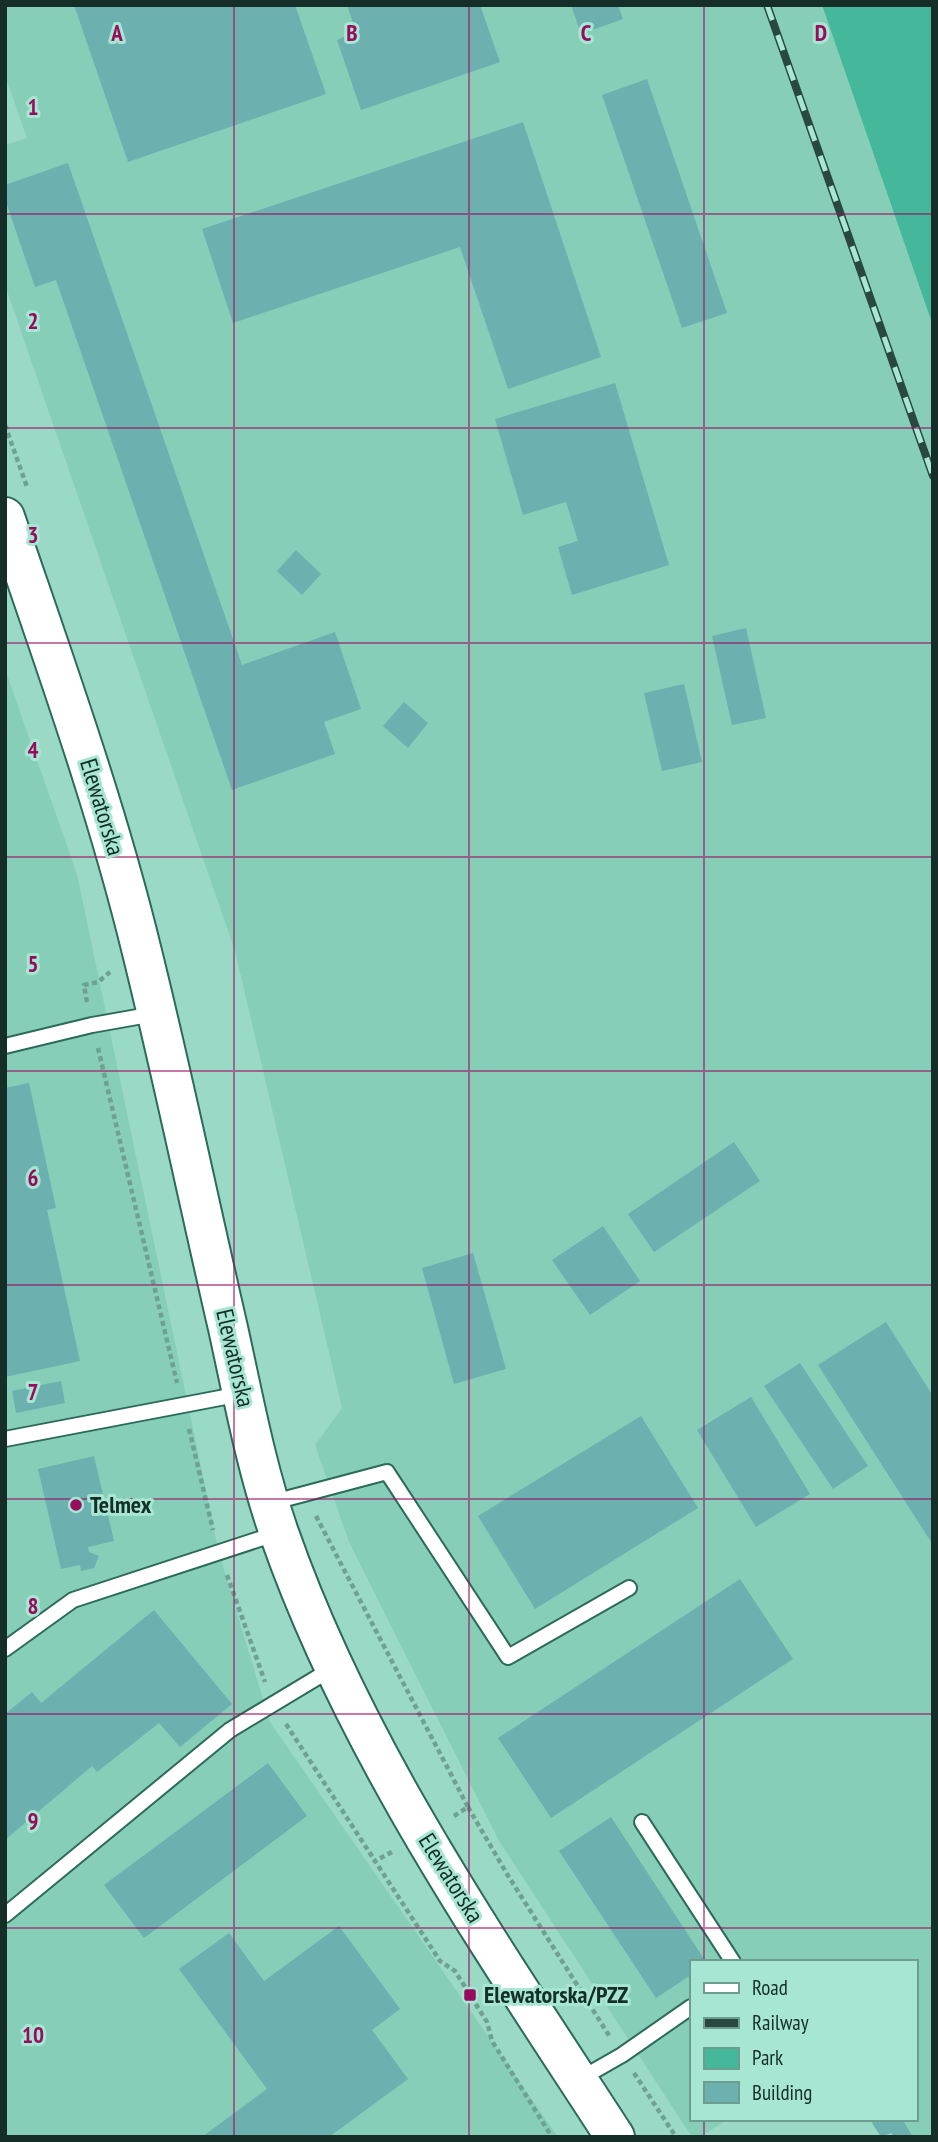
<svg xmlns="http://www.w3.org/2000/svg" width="938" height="2142" viewBox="0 0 938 2142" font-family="'PT Sans Narrow',sans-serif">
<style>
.built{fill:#87ceb9}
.green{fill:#45b79b}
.building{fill:#6cb0af}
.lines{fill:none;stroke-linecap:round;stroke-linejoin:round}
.lane-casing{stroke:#2c6a5a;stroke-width:18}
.secondary-casing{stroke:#2c6a5a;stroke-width:42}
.path{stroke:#6ea192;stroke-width:4.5;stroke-dasharray:5 3.5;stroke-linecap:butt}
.lane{stroke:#fff;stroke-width:14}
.secondary{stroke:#fff;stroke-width:38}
.rail-casing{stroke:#29483f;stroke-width:8}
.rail{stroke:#a7e6d3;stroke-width:5;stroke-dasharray:16;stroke-linecap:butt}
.grid{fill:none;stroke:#990b5d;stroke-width:2;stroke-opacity:0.55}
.poi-dot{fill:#990b5d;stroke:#a7e6d3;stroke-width:2.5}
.labels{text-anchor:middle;stroke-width:6;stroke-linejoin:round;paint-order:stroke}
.street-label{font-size:24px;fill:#152f28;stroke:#a7e6d3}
.poi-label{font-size:24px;font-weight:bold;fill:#152f28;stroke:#a7e6d3;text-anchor:start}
.grid-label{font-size:23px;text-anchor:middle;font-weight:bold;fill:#990b5d;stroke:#a7e6d3;stroke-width:6;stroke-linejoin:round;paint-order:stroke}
</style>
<rect width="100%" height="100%" fill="#9ad9c6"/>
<!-- built -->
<g class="built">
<path d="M 5,5 L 822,5 L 933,326 L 933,2137 L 900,2137 L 897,2119 L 915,2119 L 915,1962 L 691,1962 L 691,2119 L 729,2119 L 699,2137 L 692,2137 L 499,1841 L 349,1542 L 315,1445 L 342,1408 L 235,951 L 5,285 L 5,145 L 27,138 L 5,75 Z"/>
<path d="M 5,669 L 77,874 L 219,1553 L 270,1722 L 558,2137 L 5,2137 Z"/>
</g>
<!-- green -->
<path class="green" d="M 822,5 L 933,5 L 933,326 Z"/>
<!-- building -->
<g class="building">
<path d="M 74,5 L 295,5 L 326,94 L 128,162 Z"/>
<path d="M 347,5 L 480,5 L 500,62 L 361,110 L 337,40 L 356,32 Z"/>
<path d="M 571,5 L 618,5 L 623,19 L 581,34 Z"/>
<path d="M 647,79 L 727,313 L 682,328 L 602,95 Z"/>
<path d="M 523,122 L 601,357 L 508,389 L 460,247 L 233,323 L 202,229 Z"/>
<path d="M 68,163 L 242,665 L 335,632 L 361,709 L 324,722 L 335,754 L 232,790 L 56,280 L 35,287 L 5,199 L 5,185 Z"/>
<path d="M 615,383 L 669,565 L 572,595 L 558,547 L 578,541 L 566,502 L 523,515 L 495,419 Z"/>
<path d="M 296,550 L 321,574 L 302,595 L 277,571 Z"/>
<path d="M 746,628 L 766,718 L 732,725 L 712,636 Z"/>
<path d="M 684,684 L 702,762 L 662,771 L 644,693 Z"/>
<path d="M 404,702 L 428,723 L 408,748 L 383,726 Z"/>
<path d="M 29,1083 L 56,1208 L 47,1210 L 80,1361 L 5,1377 L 5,1088 Z"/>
<path d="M 734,1142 L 760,1181 L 654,1252 L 628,1214 Z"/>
<path d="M 603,1226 L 640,1281 L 590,1315 L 552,1260 Z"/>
<path d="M 473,1253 L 506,1369 L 454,1384 L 422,1268 Z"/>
<path d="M 886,1322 L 933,1396 L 933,1545 L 818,1365 Z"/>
<path d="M 800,1363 L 868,1466 L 833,1489 L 764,1386 Z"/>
<path d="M 61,1381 L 65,1403 L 16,1413 L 12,1391 Z"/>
<path d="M 751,1397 L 810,1494 L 756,1527 L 697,1430 Z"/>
<path d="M 641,1416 L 698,1508 L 535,1609 L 478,1516 Z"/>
<path d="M 94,1456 L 114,1541 L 88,1547 L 89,1552 L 99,1556 L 94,1568 L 81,1571 L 80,1565 L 61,1569 L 38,1469 Z"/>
<path d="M 740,1579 L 793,1659 L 551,1818 L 498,1738 Z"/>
<path d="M 154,1610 L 232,1704 L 180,1747 L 159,1723 L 97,1772 L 92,1766 L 5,1840 L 5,1714 L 32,1692 L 41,1703 Z"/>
<path d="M 268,1763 L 307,1816 L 144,1938 L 104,1885 Z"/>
<path d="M 611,1817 L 706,1962 L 691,1962 L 691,1975 L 656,1998 L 559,1851 Z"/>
<path d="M 339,1926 L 400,2009 L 372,2030 L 408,2079 L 329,2137 L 202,2137 L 267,2089 L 179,1969 L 229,1933 L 264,1981 Z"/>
<path d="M 876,2119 L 902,2119 L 913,2137 L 894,2137 L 891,2133 L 881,2137 L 872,2123 Z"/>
</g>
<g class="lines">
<!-- lane casing -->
<g class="lane-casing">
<g id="lane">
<path d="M 5,1046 L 92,1025 L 154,1014"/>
<path d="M 5,1439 L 241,1394"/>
<path d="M 270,1503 L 387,1472 L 508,1657 L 629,1588"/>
<path d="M 5,1649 L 73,1600 L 278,1533"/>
<path d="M 642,1822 L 733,1962"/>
<path d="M 5,1915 L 230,1730 L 333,1668"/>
<path d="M 580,2079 L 622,2055 L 691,2007"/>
</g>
</g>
<!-- secondary casing -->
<g class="secondary-casing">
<path id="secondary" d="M 5,517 C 54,661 106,804 142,952 C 173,1077 199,1203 228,1328 C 243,1396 256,1467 279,1533 C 355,1751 490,1944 615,2137"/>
</g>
<!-- path -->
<g class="path">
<path d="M 5,425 L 27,487"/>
<path d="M 87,1002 L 84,985 L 98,982 L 110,972"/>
<path d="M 98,1048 L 177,1383"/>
<path d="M 189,1429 L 213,1530"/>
<path d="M 316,1516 L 468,1807 L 454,1816"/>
<path d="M 227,1575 L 265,1682"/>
<path d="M 286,1724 L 375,1861"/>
<path d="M 468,1807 L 507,1874 L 610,2037"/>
<path d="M 392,1852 L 375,1861 L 440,1961 L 455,1971 L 487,2022 L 492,2041 L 552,2137"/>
<path d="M 634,2073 L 676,2137"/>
</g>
<!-- lane -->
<use href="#lane" class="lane"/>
<!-- secondary -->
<use href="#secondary" class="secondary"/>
<!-- rail casing -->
<g class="rail-casing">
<path id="rail" d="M 767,5 L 933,476"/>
</g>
<!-- rail -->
<use href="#rail" class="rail"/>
</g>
<!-- grid -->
<path class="grid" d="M 234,5 L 234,2137M 469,5 L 469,2137M 704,5 L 704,1962M 5,214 L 933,214M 5,428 L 933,428M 5,643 L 933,643M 5,857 L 933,857M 5,1071 L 933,1071M 5,1285 L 933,1285M 5,1499 L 933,1499M 5,1714 L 933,1714M 5,1928 L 933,1928M 704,2119 L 704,2137"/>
<!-- markers -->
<g class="poi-dot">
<circle cx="76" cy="1505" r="7"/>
<rect x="463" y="1988" width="14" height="14" rx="3.5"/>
</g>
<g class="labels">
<!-- street labels -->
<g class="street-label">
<text transform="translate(102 807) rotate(73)" y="8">Elewatorska</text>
<text transform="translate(235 1358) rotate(77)" y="8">Elewatorska</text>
<text transform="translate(451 1878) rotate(58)" y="8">Elewatorska</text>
</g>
<!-- poi labels -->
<g class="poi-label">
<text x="90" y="1513">Telmex</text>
<text x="484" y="2003">Elewatorska/PZZ</text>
</g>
</g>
<g class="grid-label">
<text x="117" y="41">A</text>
<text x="352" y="41">B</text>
<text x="586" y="41">C</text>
<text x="821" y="41">D</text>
<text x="33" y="115">1</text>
<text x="33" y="329">2</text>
<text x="33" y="543">3</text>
<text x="33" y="758">4</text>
<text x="33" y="972">5</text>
<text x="33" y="1186">6</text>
<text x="33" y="1400">7</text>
<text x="33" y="1614">8</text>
<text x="33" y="1829">9</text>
<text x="33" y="2043">10</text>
</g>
<!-- border -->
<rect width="938" height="2142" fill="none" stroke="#152f28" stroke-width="14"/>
<!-- legend -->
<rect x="690" y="1960" width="228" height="161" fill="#a7e6d3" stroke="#6d9d8f" stroke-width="2"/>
<rect x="704" y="1983" width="35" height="10" fill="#ffffff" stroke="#6d9d8f" stroke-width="2"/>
<text x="752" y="1995" font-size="21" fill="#152f28">Road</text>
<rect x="704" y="2018" width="35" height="10" fill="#29483f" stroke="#6d9d8f" stroke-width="2"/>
<text x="752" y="2030" font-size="21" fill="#152f28">Railway</text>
<rect x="704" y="2048" width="35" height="21" fill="#45b79b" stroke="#6d9d8f" stroke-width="2"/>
<text x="752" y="2065" font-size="21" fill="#152f28">Park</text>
<rect x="704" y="2082" width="35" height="21" fill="#6cb0af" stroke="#6d9d8f" stroke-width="2"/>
<text x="752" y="2100" font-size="21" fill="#152f28">Building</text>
</svg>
